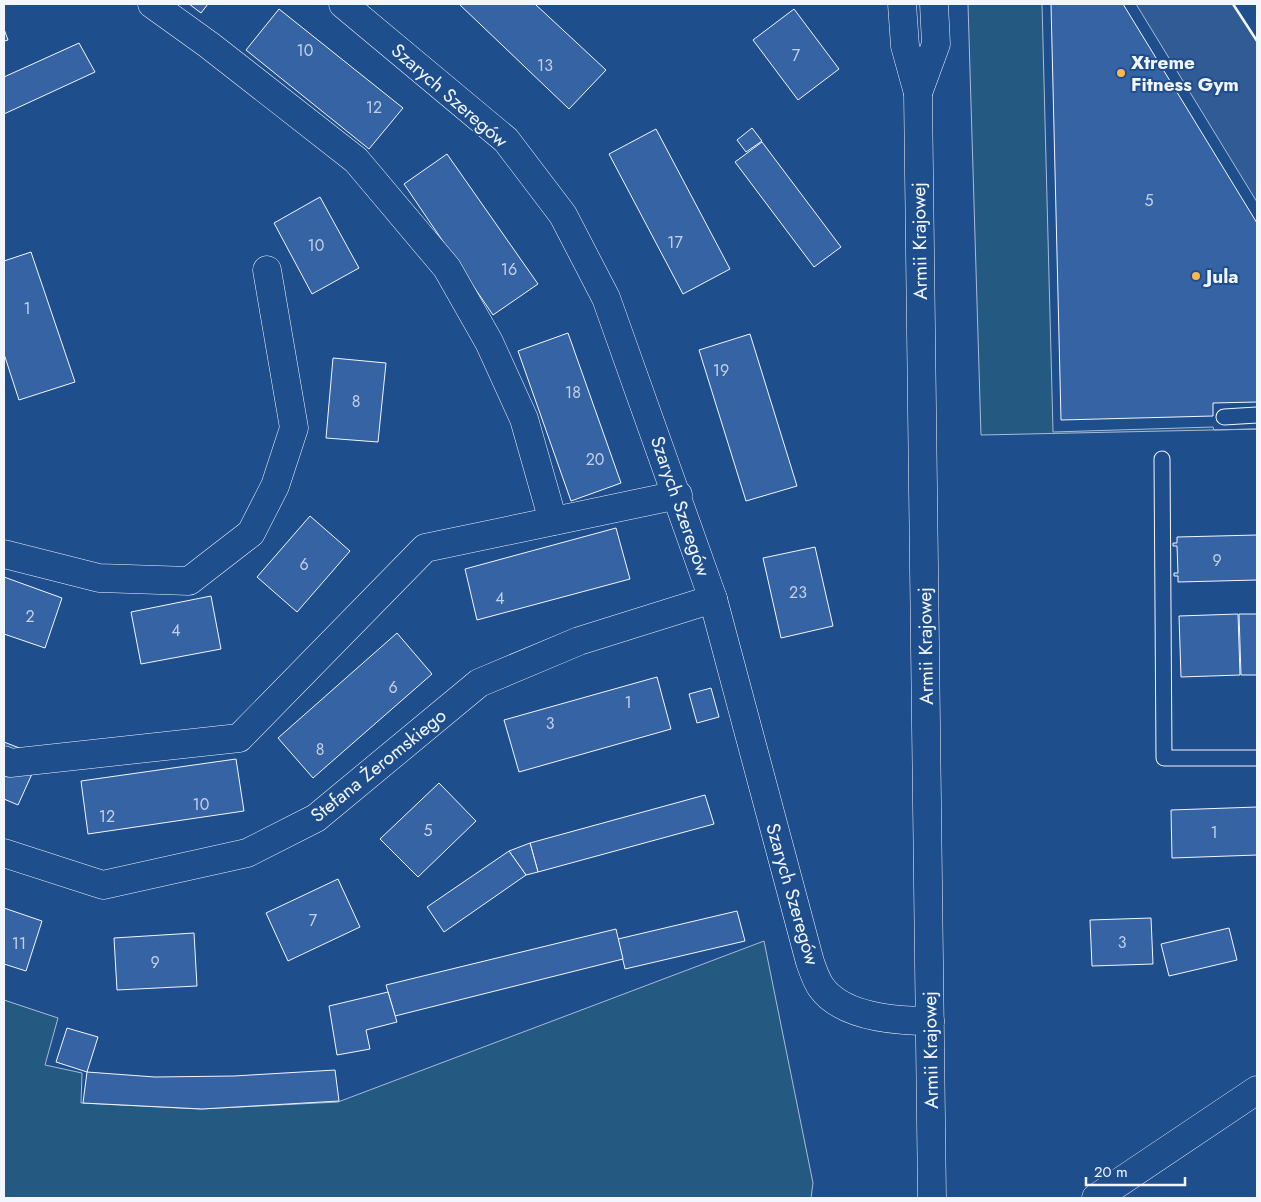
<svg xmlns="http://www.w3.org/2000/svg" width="1261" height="1202" viewBox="0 0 1261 1202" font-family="Jost,sans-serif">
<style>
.green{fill:#245a82;stroke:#a8bbd7}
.parking{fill:#305b95;stroke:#a8bbd7}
.building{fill:#3563a3;stroke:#f2f6ff}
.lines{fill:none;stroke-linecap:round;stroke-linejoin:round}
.lane-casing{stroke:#f2f6ff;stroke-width:17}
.street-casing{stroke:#f2f6ff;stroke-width:29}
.secondary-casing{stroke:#f2f6ff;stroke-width:29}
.lane{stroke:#1f4e8c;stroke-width:15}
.street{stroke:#1f4e8c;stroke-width:28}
.secondary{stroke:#1f4e8c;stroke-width:28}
.wall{stroke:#f2f6ff;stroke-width:2.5}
.poi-dot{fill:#ffb74d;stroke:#1f4e8c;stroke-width:2}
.labels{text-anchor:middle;stroke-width:4;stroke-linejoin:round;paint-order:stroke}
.number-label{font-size:16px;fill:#c3d1e8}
.poi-label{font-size:19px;font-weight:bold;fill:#f2f6ff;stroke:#1f4e8c;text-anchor:start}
.street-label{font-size:19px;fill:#f2f6ff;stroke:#1f4e8c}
</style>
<rect width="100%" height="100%" fill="#1f4e8c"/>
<!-- green -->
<g class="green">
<path d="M 968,4 L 1042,4 L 1053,432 L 1213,427 L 1214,430 L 1257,429 L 981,435 Z"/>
<path d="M 764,941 L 813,1183 L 811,1198 L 4,1198 L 4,1000 L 58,1018 L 45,1065 L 82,1073 L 81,1103 L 200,1109 L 338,1102 Z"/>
</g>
<!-- parking -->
<path class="parking" d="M 1136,4 L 1233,4 L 1257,41 L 1257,202 Z"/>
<!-- building -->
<g class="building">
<path d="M 189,4 L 208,4 L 201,13 Z"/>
<path d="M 459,4 L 535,4 L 606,70 L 569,109 Z"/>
<path d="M 1051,4 L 1123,4 L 1257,223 L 1257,402 L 1213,403 L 1213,416 L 1061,420 Z"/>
<path d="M 279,9 L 403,108 L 369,149 L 246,50 Z"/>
<path d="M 794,9 L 839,69 L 798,100 L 753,40 Z"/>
<path d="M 4,29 L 8,40 L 4,41 Z"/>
<path d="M 79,43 L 95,72 L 4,114 L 4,77 Z"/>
<path d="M 752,128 L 762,141 L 746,152 L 737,140 Z"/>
<path d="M 656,129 L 730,269 L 683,294 L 609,154 Z"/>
<path d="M 762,142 L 841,247 L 814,267 L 735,162 Z"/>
<path d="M 447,154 L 538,284 L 493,315 L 404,184 Z"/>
<path d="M 320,197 L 359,268 L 312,294 L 274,223 Z"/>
<path d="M 31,252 L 75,382 L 19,400 L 4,354 L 4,261 Z"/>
<path d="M 568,333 L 621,483 L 571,501 L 518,351 Z"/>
<path d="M 750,334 L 797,486 L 746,501 L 699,350 Z"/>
<path d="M 333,358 L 386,363 L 378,442 L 326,438 Z"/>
<path d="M 310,516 L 350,551 L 297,612 L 257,577 Z"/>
<path d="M 616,528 L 630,579 L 477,620 L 465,569 Z"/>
<path d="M 1257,535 L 1257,580 L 1178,582 L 1178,576 L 1174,576 L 1174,573 L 1178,573 L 1177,546 L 1173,546 L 1173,543 L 1177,543 L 1177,537 Z"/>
<path d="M 815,547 L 833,626 L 781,638 L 763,558 Z"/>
<path d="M 4,577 L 62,598 L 45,648 L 4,634 Z"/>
<path d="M 211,596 L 221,649 L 141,664 L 131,612 Z"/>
<path d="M 1238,614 L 1240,675 L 1181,677 L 1179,616 Z"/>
<path d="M 1239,614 L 1257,614 L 1257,675 L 1241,675 Z"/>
<path d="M 397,633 L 432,674 L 313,778 L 278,738 Z"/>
<path d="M 657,677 L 671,729 L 519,772 L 504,720 Z"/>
<path d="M 711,688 L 719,717 L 697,723 L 689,694 Z"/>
<path d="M 4,742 L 40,756 L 18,805 L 4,799 Z"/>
<path d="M 236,759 L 244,811 L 88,834 L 81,781 Z"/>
<path d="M 439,783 L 476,821 L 418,877 L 380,839 Z"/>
<path d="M 705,795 L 714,824 L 538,872 L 530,843 Z"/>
<path d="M 1257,807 L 1257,855 L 1172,858 L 1171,810 Z"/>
<path d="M 530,843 L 538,872 L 526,875 L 509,851 Z"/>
<path d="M 509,851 L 526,875 L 444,932 L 427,907 Z"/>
<path d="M 338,879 L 360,927 L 288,961 L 266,913 Z"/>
<path d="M 4,908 L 42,921 L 26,971 L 4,964 Z"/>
<path d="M 737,911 L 745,941 L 625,969 L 618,939 Z"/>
<path d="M 1151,918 L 1153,964 L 1092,966 L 1090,920 Z"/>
<path d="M 1229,928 L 1237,960 L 1169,976 L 1161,944 Z"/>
<path d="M 616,929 L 623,959 L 395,1016 L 386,985 Z"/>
<path d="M 194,933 L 197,986 L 117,990 L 114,938 Z"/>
<path d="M 388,992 L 397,1022 L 366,1030 L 370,1049 L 337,1055 L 329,1006 Z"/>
<path d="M 67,1028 L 98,1037 L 87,1072 L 56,1062 Z"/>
<path d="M 335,1070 L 339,1101 L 202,1109 L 83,1103 L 87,1072 L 155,1077 L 234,1076 Z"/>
</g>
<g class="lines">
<!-- lane casing -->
<g class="lane-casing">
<g id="lane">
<path d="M 1224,417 L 1257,415"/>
<path d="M 1162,459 L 1164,758 L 1257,758"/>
</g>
</g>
<!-- street casing -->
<g class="street-casing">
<g id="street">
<path d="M 152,4 L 209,45 L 356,160 L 447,268 L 489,342 L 524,419 L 553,521"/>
<path d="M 343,4 L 506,140 L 563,215 L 606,298 L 713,599 L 810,962 C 813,970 816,980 821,987 C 842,1017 896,1021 930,1021"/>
<path d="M 4,554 L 99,578 L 189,581 L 251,533 L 275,486 L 294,428 L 267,270"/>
<path d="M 4,760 L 10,763 L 239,738 L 425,548 L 678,495"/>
<path d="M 4,853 L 103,885 L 247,853 L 316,818 L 479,683 L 579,641 L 713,599"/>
</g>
</g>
<!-- secondary casing -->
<g class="secondary-casing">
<g id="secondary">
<path d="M 902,4 L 905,46 L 918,93 L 932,1198"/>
<path d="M 918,93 L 936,44 L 934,4"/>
<path d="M 1096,1198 L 1257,1090"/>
</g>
</g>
<!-- lane -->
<use href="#lane" class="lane"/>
<!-- street -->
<use href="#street" class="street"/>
<!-- secondary -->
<use href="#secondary" class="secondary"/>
<!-- wall -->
<path class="wall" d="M 1233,4 L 1257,41"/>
</g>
<!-- markers -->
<g class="poi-dot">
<circle cx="1121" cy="73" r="5"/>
<circle cx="1196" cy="276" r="5"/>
</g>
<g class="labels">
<!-- number labels -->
<g class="number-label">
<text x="305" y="56">10</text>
<text x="796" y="61">7</text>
<text x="545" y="71">13</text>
<text x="374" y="113">12</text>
<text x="1149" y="206">5</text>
<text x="675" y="248">17</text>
<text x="316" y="251">10</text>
<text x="509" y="275">16</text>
<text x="27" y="314">1</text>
<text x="721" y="376">19</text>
<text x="573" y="398">18</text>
<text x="356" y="407">8</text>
<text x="595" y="465">20</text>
<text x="1217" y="566">9</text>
<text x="304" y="570">6</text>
<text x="798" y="598">23</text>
<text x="500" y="604">4</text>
<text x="30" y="622">2</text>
<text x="176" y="636">4</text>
<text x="393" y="693">6</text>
<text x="628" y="708">1</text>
<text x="550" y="729">3</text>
<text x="320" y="755">8</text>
<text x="201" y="810">10</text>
<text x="107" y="822">12</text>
<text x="428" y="836">5</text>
<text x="1214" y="838">1</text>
<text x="313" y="926">7</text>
<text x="1122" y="948">3</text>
<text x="19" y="949">11</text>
<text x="155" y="968">9</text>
</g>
<!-- poi labels -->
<g class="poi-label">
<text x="1131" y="69">Xtreme<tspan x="1131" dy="22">Fitness Gym</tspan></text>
<text x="1206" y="283">Jula</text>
</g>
<!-- street labels -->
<g class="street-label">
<text transform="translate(450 95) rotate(41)" y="7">Szarych Szeregów</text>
<text transform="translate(919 241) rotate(-91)" y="7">Armii Krajowej</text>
<text transform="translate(681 506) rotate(71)" y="7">Szarych Szeregów</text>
<text transform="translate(925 646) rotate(-91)" y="7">Armii Krajowej</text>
<text transform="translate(378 765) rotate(-39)" y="7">Stefana Żeromskiego</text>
<text transform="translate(793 894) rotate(74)" y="7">Szarych Szeregów</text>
<text transform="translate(930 1050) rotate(-91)" y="7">Armii Krajowej</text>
</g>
</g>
<!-- border -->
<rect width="1261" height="1202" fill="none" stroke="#f2f6ff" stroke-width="10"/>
<!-- scale -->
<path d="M1086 1177v8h99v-8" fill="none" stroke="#f2f6ff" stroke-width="2.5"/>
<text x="1094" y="1177" font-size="15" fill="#f2f6ff" stroke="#1f4e8c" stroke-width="4" paint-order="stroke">20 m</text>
</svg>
